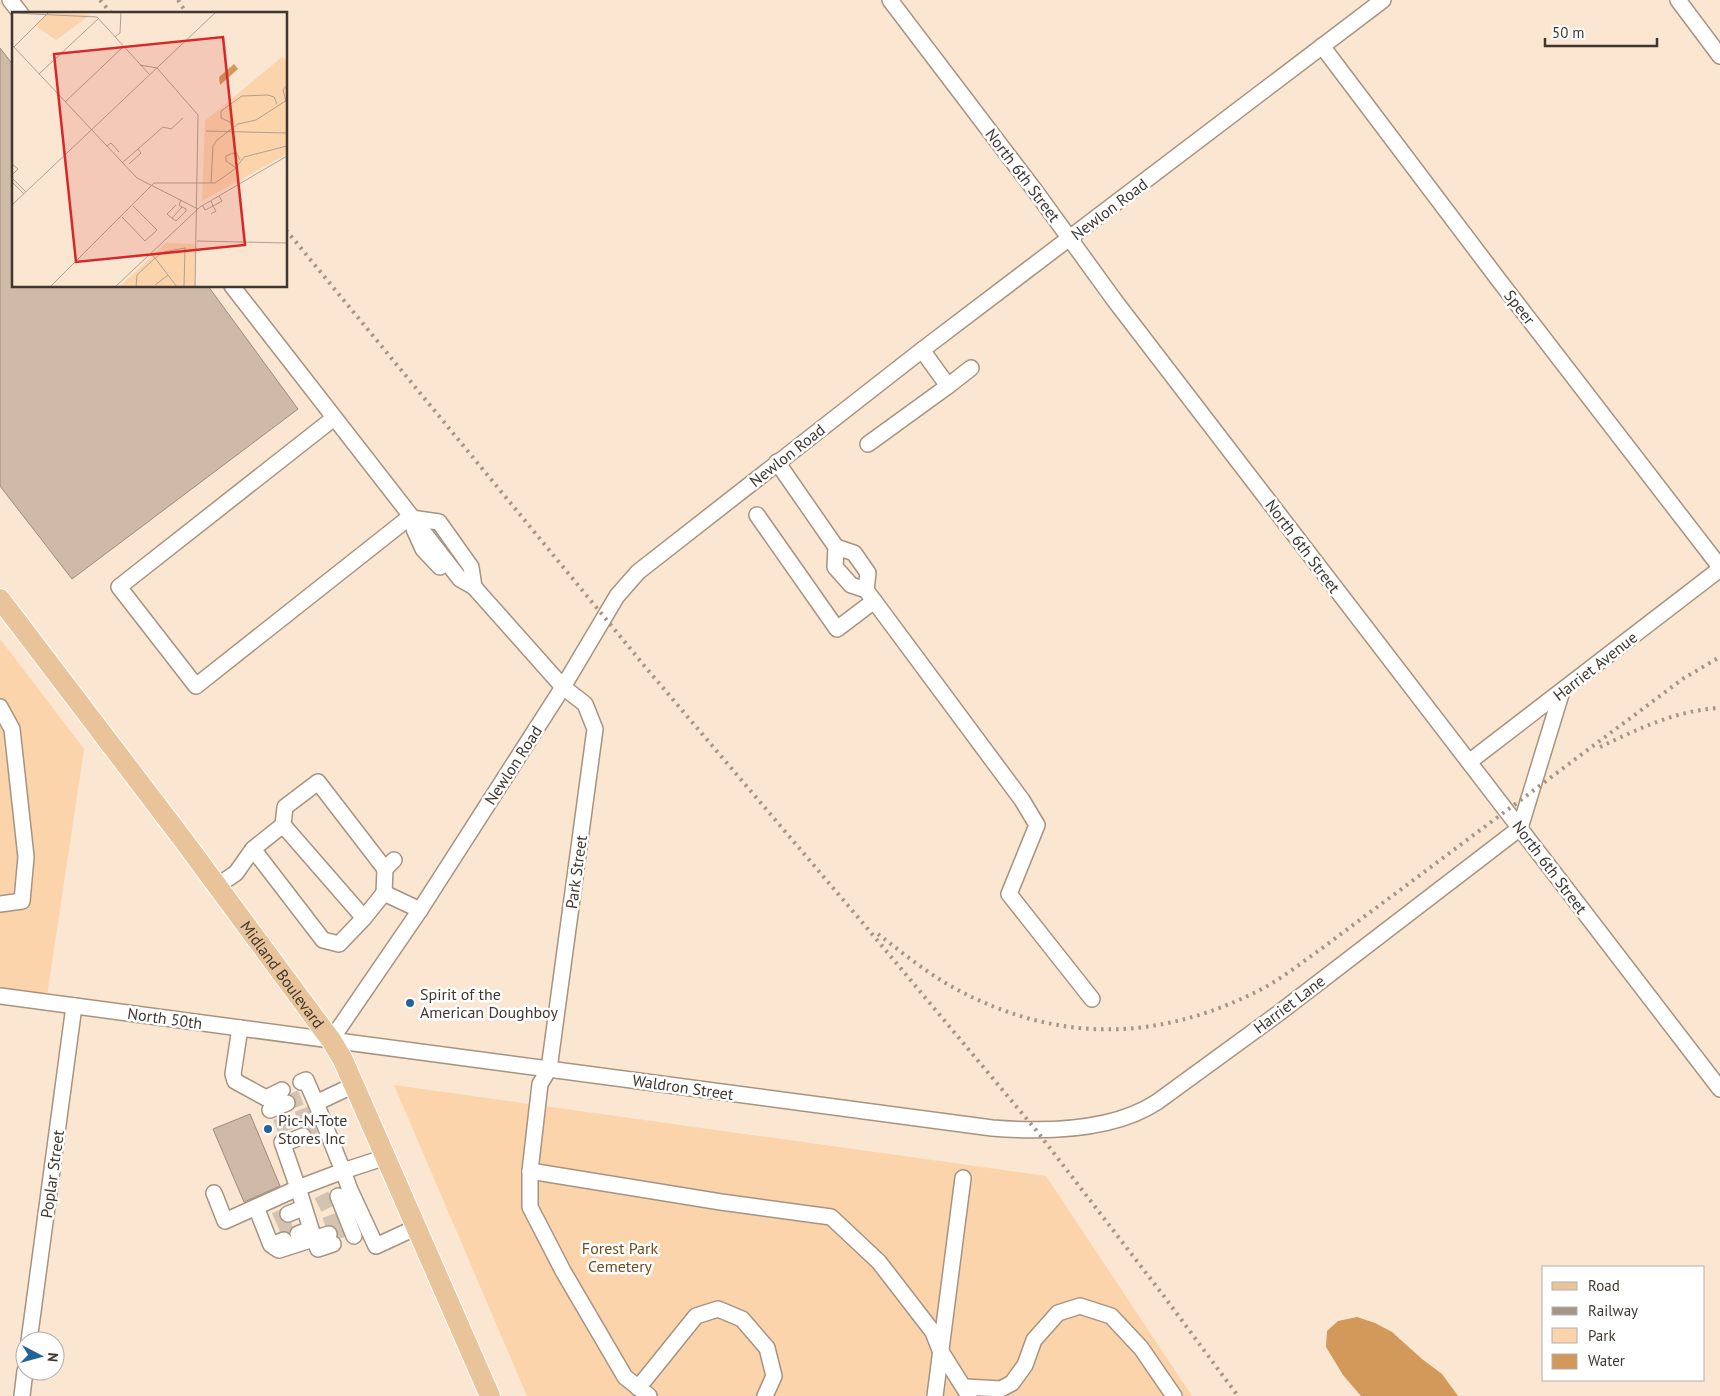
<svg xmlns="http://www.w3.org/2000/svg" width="1720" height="1396" viewBox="0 0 1720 1396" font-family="'PT Sans',sans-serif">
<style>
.green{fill:#fbd4ab}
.water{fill:#d2995a}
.building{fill:#cebaa6;stroke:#9e8b78}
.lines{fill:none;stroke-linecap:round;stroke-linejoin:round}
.minor-tunnel{stroke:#d5c3b1;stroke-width:15;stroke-dasharray:15 8;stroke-linecap:butt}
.minor-casing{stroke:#a69380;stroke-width:18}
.major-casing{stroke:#fff;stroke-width:22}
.minor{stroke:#fff;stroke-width:15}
.major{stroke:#e9c49b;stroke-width:20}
.rail{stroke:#a59687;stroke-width:4;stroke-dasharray:2.5 5;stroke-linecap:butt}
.poi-dot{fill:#236399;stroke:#fff;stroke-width:2}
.labels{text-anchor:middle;stroke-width:5;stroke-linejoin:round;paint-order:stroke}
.street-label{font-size:16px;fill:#3f372f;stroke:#fff}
.poi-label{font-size:16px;fill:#3f372f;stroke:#fff;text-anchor:start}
.park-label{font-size:16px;fill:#724b1c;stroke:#fff}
.inset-road{fill:none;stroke:#b0a090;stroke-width:1}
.view{fill:#d62828;fill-opacity:0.15;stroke:#d62828;stroke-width:2.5}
.inset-edge{fill:none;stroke:#3f372f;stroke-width:2.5}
</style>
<rect width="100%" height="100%" fill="#fbe6d1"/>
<!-- green -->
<g class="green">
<path d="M 0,639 L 84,749 L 47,996 L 0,990 Z"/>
<path d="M 394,1085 L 1046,1176 L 1192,1396 L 527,1396 Z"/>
</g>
<!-- water -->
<path class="water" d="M 1357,1317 L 1375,1323 L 1392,1332 L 1422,1359 L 1442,1374 L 1458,1396 L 1361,1396 L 1343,1375 L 1326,1347 L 1327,1331 L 1338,1321 Z"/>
<!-- building -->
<g class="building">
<path d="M 0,48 L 14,66 L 14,286 L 208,286 L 298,409 L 72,579 L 0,486 Z"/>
<path d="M 250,1114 L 280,1186 L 244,1202 L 213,1129 Z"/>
</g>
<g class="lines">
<!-- minor-tunnel -->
<g class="minor-tunnel">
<path d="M 287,1103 L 307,1095"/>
<path d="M 276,1127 L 315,1112"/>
<path d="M 303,1136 L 322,1129"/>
<path d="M 318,1205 L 332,1198"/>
<path d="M 275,1220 L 288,1214"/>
<path d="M 325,1225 L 341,1219"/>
<path d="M 280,1232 L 293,1227"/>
<path d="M 329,1234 L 345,1229"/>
</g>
<!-- minor casing -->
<g class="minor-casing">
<g id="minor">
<path d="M 10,0 L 21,14"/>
<path d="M 890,0 L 1036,192 L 1115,301 L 1720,1089"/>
<path d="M 1678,0 L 1720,56"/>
<path d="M 1322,46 L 1498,279 L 1720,567"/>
<path d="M 232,286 L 460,579 L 474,587 L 563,687 L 585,704 L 595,729 L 549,1069 L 540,1084 L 530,1171 L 530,1207 L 563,1271 L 625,1377 L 649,1396"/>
<path d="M 948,386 L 971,368"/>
<path d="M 334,418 L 119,587 L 196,686 L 411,516"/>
<path d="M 868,444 L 948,386 L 922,350"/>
<path d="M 777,462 L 836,547 L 835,567 L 851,585 L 866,590 L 1022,800 L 1037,825 L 1009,894 L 1092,999"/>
<path d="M 757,515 L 837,629 L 874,601"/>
<path d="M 411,518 L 439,522 L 471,567 L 474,587"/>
<path d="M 414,529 L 423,549 L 440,567"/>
<path d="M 836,547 L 854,553 L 868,573 L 866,590"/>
<path d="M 0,707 L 12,729 L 26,857 L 22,901 L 0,904"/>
<path d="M 1469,762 L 1720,569"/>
<path d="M 283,825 L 285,807 L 318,782 L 385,869"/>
<path d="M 217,886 L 236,873 L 253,849"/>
<path d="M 384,893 L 385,869 L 394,860"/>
<path d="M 364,918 L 283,825 L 253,849 L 323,940 L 339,944 L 364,918 L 384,893 L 420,910"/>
<path d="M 0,996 L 992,1128 C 1043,1132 1113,1131 1157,1102 L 1279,1013 L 1520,828 L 1562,691"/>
<path d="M 240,1028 L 233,1074 L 235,1081 L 266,1098 L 282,1090"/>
<path d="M 331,1040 L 420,910 L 563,687 L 617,596 L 638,572 L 922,350 L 1383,0"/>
<path d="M 301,1082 L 306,1080 L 316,1103"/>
<path d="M 354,1085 L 316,1103 L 343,1171 L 386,1157"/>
<path d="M 270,1110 L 287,1103"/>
<path d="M 282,1142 L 298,1188 L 343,1171 L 350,1190 L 376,1246 L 417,1227"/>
<path d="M 283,1144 L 303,1136"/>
<path d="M 530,1171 L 721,1202 L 831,1217 L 879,1262 L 933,1332 L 940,1350 L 969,1396"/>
<path d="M 214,1193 L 225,1221 L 256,1207"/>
<path d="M 338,1196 L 354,1236"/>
<path d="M 288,1214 L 303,1208"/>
<path d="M 311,1230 L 318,1249 L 333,1244"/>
<path d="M 284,1240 L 271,1245 L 256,1207 L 298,1188 L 311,1229 L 298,1234"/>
<path d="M 274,1247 L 279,1250 L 329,1234"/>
<path d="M 29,1341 L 74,1006"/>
<path d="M 965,1387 L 1001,1389 L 1012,1383 L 1025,1365 L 1034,1340 L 1058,1313 L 1080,1306 L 1111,1316 L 1141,1348 L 1174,1396"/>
<path d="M 638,1388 L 696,1316 L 718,1309 L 742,1319 L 767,1348 L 774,1376 L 765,1396"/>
<path d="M 22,1396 L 25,1371"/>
<path d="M 935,1396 L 963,1178"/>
</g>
</g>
<!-- major casing -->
<g class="major-casing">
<g id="major">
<path id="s1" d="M 0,599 L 184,841 L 331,1040 L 343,1060 L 490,1396"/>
</g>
</g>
<!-- minor -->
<use href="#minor" class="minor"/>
<!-- major -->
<use href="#major" class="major"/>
<!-- rail -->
<g class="rail">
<path d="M 100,0 L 112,14"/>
<path d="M 178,0 L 187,14"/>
<path d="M 286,230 L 647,669 L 862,922 L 1036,1130 L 1163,1295 L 1238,1396"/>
<path d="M 1600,747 C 1638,729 1677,710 1720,708"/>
<path d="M 878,934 C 903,953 928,974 956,989 C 1057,1043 1156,1042 1258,991 C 1280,980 1301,963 1321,949 L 1684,678 L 1720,657"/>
</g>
</g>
<!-- markers -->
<g class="poi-dot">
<circle cx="410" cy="1003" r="5"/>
<circle cx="268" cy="1129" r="5"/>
</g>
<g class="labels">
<!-- street labels -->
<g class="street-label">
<text transform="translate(1023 175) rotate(53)" y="6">North 6th Street</text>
<text transform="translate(1109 209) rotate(-37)" y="6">Newlon Road</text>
<text transform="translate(1520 307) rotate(52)" y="6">Speer</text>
<text transform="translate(787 455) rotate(-38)" y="6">Newlon Road</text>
<text transform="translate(1303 546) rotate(53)" y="6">North 6th Street</text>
<text transform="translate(1595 666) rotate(-38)" y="6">Harriet Avenue</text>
<text transform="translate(513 765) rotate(-57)" y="6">Newlon Road</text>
<text transform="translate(1550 867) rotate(53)" y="6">North 6th Street</text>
<text transform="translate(576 872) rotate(-82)" y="6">Park Street</text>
<text dy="6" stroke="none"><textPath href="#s1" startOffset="470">Midland Boulevard</textPath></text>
<text transform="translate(1289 1004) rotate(-37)" y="6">Harriet Lane</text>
<text transform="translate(165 1018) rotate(8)" y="6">North 50th</text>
<text transform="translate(683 1087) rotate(8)" y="6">Waldron Street</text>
<text transform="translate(52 1174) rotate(-82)" y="6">Poplar Street</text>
</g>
<!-- poi labels -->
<g class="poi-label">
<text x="420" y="1000">Spirit of the<tspan x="420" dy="18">American Doughboy</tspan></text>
<text x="278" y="1126">Pic-N-Tote<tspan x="278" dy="18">Stores Inc</tspan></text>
</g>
<!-- park labels -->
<g class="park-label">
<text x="620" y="1254">Forest Park<tspan x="620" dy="18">Cemetery</tspan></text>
</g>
</g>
<!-- overview -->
<g transform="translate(12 12)">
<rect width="275" height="275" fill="#fbe6d1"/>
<path d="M 36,1 L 70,2 L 78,3 L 44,28 L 24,14 ZM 270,45 L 275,48 L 275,142 L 190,189 L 193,109 ZM 154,231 L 184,232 L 183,275 L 107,275 Z" fill="#fbd4ab"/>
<path d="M 222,52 L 226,57 L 208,73 L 207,65 Z" fill="#d2995a"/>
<path class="inset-road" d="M 0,1 L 85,5 L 137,62M 103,25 L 108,21 L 109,0M 0,33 L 125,166 L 186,197M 2,35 L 36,1M 128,53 L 145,56 L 186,103 L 183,275M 27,62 L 87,6M 274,89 L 271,78 L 275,73M 53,90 L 111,35M 220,116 L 218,110 L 209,106 L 209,99 L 230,84 L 256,83 L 262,85 L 265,92M 194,119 L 275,121M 95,134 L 99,131 L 107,140M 110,151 L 151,115 L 159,117 L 171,106M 0,152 L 6,157 L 0,163M 117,152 L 129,141 L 126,137M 224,156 L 214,149 L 214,144 L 224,140 L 228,148M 0,166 L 14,180M 0,170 L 12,182M 199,171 L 201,134 L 205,128 L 226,112 L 244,108 L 275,88M 169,188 L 167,193 L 170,195 L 174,197 L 174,199 L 164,209 L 160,206 L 170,195M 0,193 L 204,0M 191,194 L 193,198 L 201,194 L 199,189M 199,202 L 204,199 L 201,194 L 210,189 L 207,184M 110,205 L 133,229 L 145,218 L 121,194M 160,206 L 155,202 L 164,193M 185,229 L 275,231M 156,263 L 143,246 L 152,240 L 173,236 L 172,275M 143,273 L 156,263 L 165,275M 38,275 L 142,171 L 203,171 L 223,157 L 232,145 L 275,134M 103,275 L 188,195 L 275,144M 124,275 L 125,263 L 143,246 L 138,242"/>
<path class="view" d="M 211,25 L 233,233 L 64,250 L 42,42 Z"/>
<rect width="275" height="275" class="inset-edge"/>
</g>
<!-- legend -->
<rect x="1542" y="1266" width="162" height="115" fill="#ffffff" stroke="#b2afac"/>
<rect x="1552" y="1282" width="25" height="8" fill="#e9c49b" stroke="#b2afac"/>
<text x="1588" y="1291" font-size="15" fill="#3f372f">Road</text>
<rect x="1552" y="1307" width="25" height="8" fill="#a59687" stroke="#b2afac"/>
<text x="1588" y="1316" font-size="15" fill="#3f372f">Railway</text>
<rect x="1552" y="1328" width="25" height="15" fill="#fbd4ab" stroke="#b2afac"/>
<text x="1588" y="1341" font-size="15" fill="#3f372f">Park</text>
<rect x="1552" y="1354" width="25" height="15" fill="#d2995a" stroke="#b2afac"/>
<text x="1588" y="1366" font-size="15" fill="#3f372f">Water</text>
<!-- north arrow -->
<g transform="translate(40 1356) rotate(96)"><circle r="24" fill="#ffffff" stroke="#b2afac"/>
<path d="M0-4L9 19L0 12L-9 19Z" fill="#236399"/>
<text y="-8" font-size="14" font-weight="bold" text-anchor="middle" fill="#3f372f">N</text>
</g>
<!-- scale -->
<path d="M1545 38v8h112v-8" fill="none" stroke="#3f372f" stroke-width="2.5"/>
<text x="1552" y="38" font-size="15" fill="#3f372f" stroke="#ffffff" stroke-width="4" paint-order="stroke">50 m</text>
</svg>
